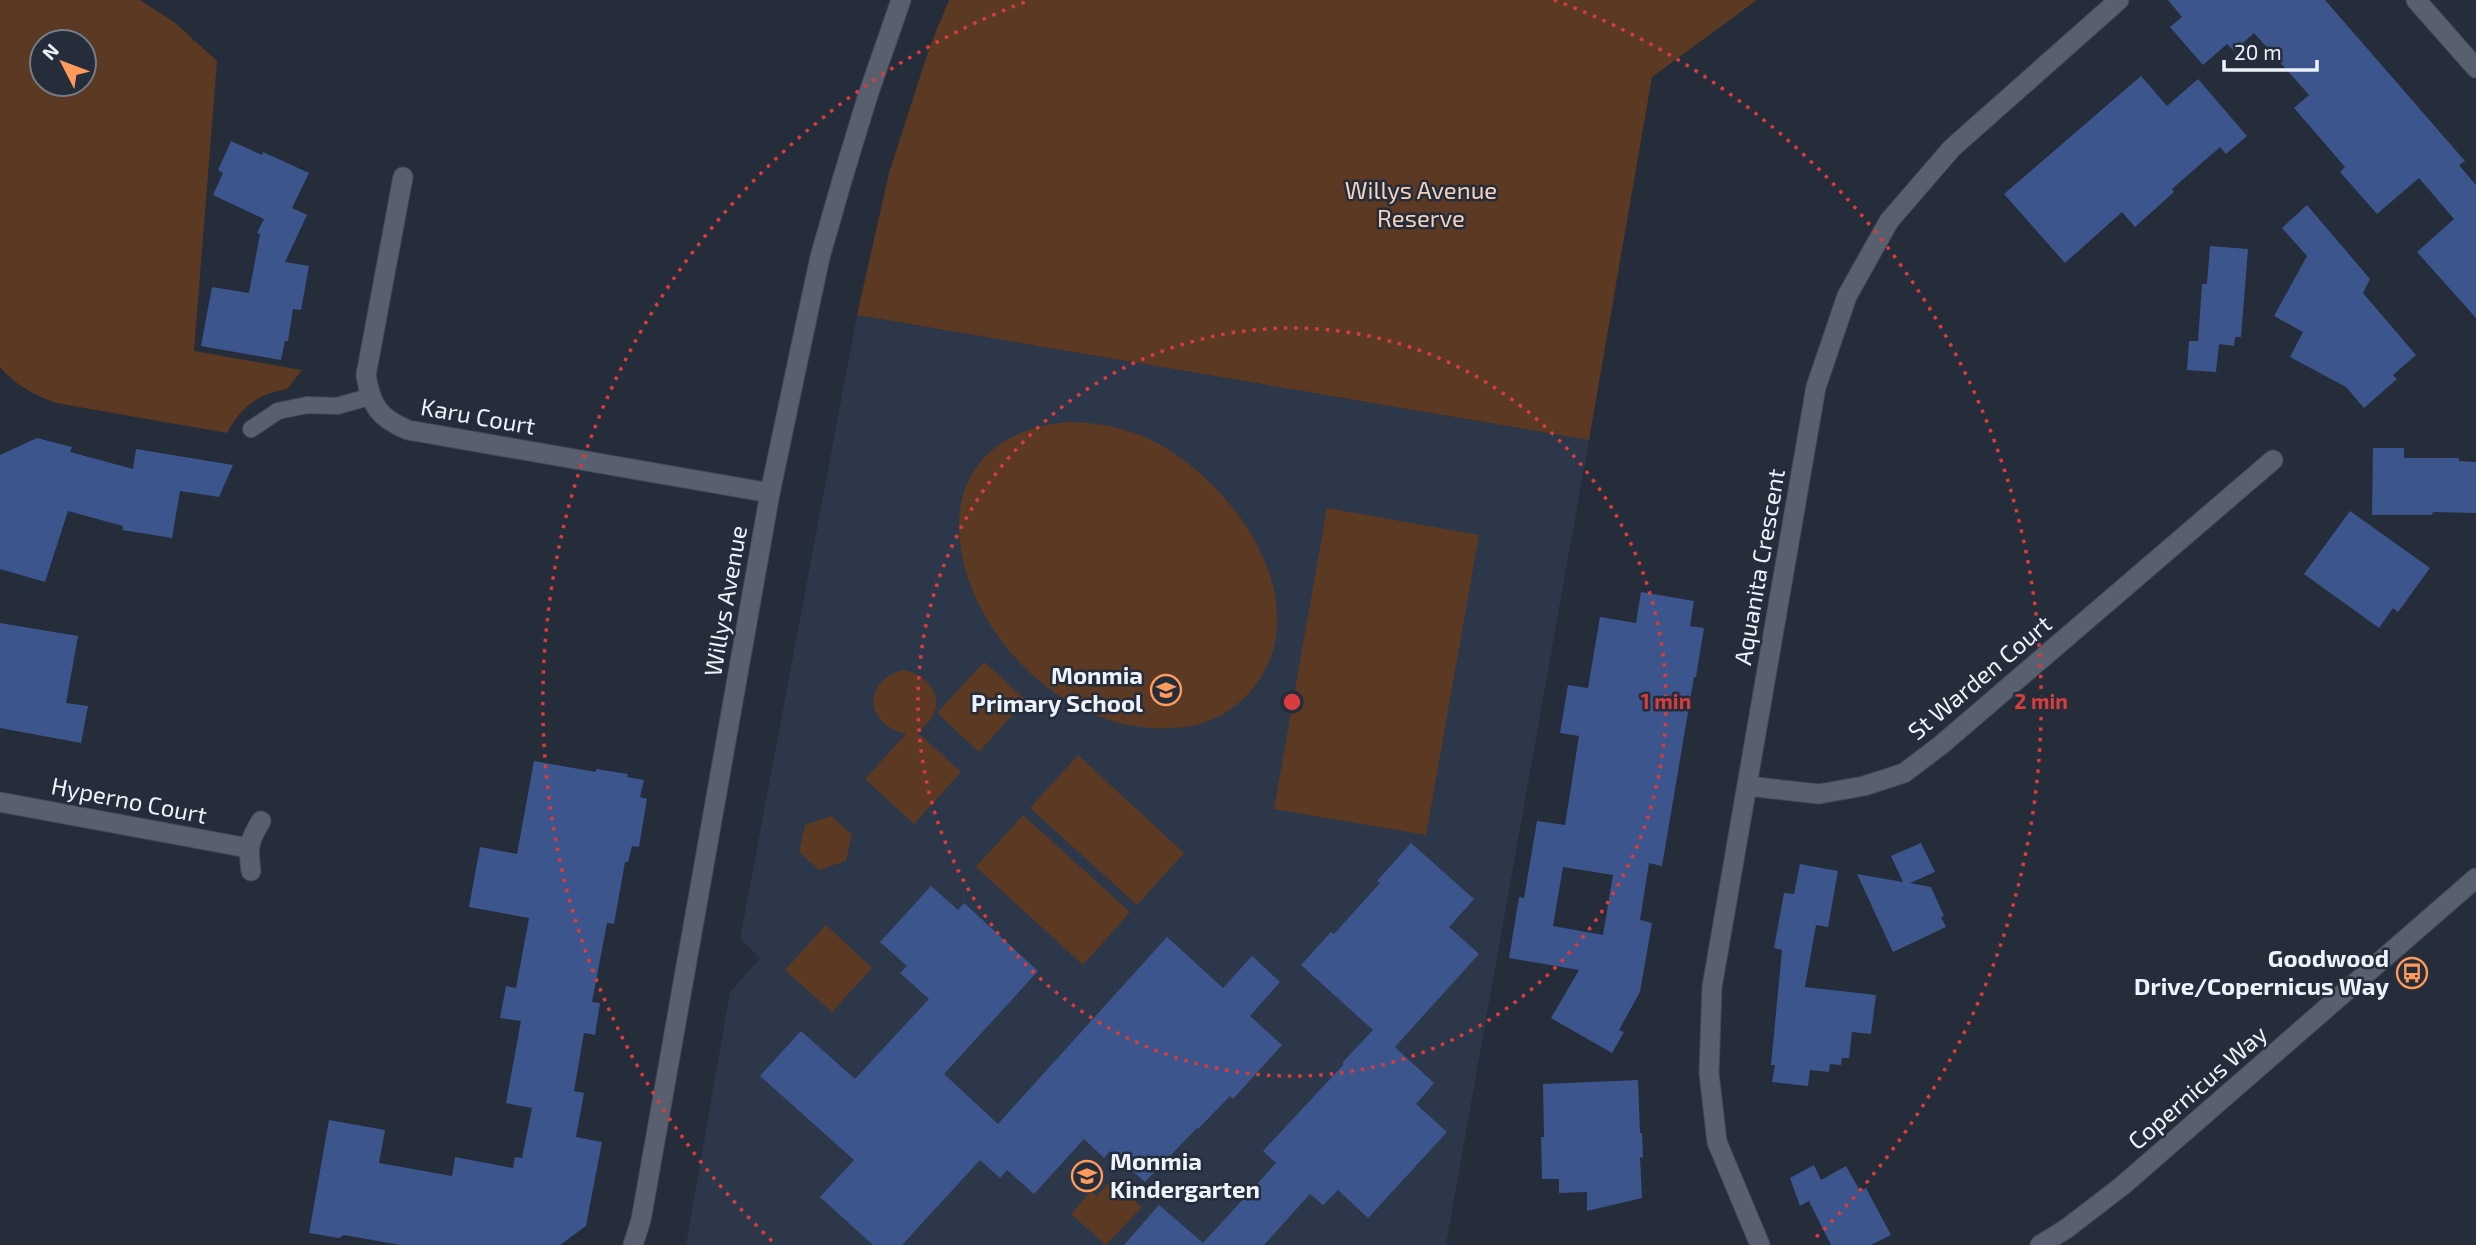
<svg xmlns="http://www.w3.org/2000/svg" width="2476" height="1245" viewBox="0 0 2476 1245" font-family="'Exo 2',sans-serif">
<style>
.built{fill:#2d374a}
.green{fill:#5b3923;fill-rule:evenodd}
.building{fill:#3c558d;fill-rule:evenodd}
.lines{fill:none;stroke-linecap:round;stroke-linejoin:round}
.service-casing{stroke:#444955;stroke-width:18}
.minor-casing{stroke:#444955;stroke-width:21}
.tertiary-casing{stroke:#444955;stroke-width:21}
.service{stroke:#586070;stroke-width:16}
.minor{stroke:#586070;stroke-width:19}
.tertiary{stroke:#586070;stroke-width:19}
.ring{fill:none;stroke:#d83c3d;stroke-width:3.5;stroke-dasharray:3.5 7}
.labels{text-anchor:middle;stroke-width:5;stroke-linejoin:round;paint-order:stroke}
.park-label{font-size:24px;fill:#f6d2bc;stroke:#252c3a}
.street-label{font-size:24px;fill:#edf2fb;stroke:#252c3a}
.poi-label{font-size:24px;font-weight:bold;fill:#edf2fb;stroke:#252c3a;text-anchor:end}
.centre{fill:#d83c3d;stroke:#252c3a;stroke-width:3.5}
.ring-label{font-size:21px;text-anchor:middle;font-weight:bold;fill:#d83c3d;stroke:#252c3a;stroke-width:5;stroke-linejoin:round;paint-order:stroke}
</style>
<rect width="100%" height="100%" fill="#252c3a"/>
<!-- built -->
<path class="built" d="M 857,315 L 1589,440 L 1446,1245 L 686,1245 L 730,992 L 760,958 L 740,939 Z"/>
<!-- green -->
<g class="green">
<path d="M 0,0 L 140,0 L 174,22 L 217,61 L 194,351 L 302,370 L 287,389 C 258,394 241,407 227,433 L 56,403 C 34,395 15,385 0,367 ZM 42,42 L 84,42 L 84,84 L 42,84 Z"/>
<path d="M 949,0 L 1757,0 L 1652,77 L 1589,440 L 857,315 L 889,173 L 930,46 Z"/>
<path d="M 1067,422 C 1096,422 1123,427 1149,439 C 1230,477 1320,599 1255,686 C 1238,708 1212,724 1184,727 C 993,752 852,444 1067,422 Z"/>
<path d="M 1327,508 L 1479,535 L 1426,835 L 1274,809 Z"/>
<path d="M 984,662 L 1026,700 L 979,752 L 937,713 Z"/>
<path d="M 902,670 C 939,676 949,712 917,732 L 961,772 L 914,824 L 865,779 L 906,734 C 866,725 861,683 902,670 Z"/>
<path d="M 1078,755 L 1184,853 L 1137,905 L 1030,808 Z"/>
<path d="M 1023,815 L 1130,912 L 1083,965 L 976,867 Z"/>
<path d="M 831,816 L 852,835 L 846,861 L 819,870 L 799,852 L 805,825 Z"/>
<path d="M 826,925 L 872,968 L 832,1012 L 785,970 Z"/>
<path d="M 1111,1180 L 1142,1207 L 1106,1245 L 1071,1214 L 1091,1191 L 1097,1196 Z"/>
</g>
<!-- building -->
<g class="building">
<path d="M 2168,0 L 2325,0 L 2465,161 L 2459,165 L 2476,185 L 2476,318 L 2417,252 L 2454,219 L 2419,178 L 2377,214 L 2340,172 L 2345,167 L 2294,108 L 2309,95 L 2254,33 L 2234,51 L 2227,44 L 2203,65 L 2170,27 L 2182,17 Z"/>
<path d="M 2141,76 L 2167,106 L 2198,79 L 2247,136 L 2226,154 L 2220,147 L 2172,189 L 2174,192 L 2135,227 L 2122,212 L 2065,263 L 2004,194 Z"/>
<path d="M 231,141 L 262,155 L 263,152 L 309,173 L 292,208 L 307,215 L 285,262 L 309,266 L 301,310 L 293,309 L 288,341 L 285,341 L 281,360 L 201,346 L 212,287 L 249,293 L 260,234 L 257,233 L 264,219 L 213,195 L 223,173 L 218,170 Z"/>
<path d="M 2307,205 L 2370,279 L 2363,293 L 2416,355 L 2393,375 L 2397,379 L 2364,408 L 2346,387 L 2290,357 L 2303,332 L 2274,316 L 2307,256 L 2282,228 Z"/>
<path d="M 2210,246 L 2248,249 L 2241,337 L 2235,337 L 2234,346 L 2219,344 L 2216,372 L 2187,370 L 2189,341 L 2198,341 L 2202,284 L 2207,284 Z"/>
<path d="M 37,438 L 72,447 L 70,452 L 133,469 L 136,449 L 233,465 L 219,497 L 180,491 L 172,538 L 122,530 L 123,526 L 68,511 L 45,582 L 0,569 L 0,455 Z"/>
<path d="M 2373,448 L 2404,448 L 2404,458 L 2459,458 L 2459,461 L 2476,462 L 2476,513 L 2433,512 L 2432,515 L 2372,515 Z"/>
<path d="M 2350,511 L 2430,568 L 2398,612 L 2393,608 L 2379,628 L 2304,574 Z"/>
<path d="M 1641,592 L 1694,601 L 1690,626 L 1704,628 L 1696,677 L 1694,677 L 1662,866 L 1649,863 L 1640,920 L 1652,923 L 1640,992 L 1619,1030 L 1624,1032 L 1612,1053 L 1551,1018 L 1579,970 L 1509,958 L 1519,897 L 1524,898 L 1537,821 L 1565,825 L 1579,736 L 1560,733 L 1568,685 L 1588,688 L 1600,617 L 1636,623 ZM 1563,867 L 1613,875 L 1603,935 L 1553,926 Z"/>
<path d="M 0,623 L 78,636 L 66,703 L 88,706 L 81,743 L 0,728 Z"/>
<path d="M 534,761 L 596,772 L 596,769 L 628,774 L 627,777 L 644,780 L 640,797 L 647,799 L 639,847 L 632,846 L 628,862 L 625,862 L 614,924 L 607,923 L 592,1002 L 600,1003 L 595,1035 L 584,1033 L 574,1091 L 584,1093 L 576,1137 L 602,1142 L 586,1226 L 560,1245 L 400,1245 L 344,1235 L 339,1238 L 309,1233 L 329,1120 L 385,1130 L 379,1163 L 452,1176 L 455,1157 L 513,1168 L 515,1157 L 522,1158 L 532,1108 L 506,1103 L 521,1021 L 500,1018 L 506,986 L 516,988 L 529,918 L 469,907 L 480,847 L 517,854 Z"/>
<path d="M 1411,843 L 1474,899 L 1449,927 L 1479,954 L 1395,1047 L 1434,1083 L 1416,1104 L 1447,1132 L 1368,1218 L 1338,1190 L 1323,1205 L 1310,1194 L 1264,1245 L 1124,1245 L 1159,1205 L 1203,1243 L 1276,1163 L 1263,1151 L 1344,1064 L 1342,1063 L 1373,1030 L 1301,965 L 1331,932 L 1334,934 L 1380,883 L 1377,881 Z"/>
<path d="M 1921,843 L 1935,872 L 1910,883 L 1931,887 L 1944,916 L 1941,917 L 1946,927 L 1893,952 L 1857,874 L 1903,882 L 1891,856 Z"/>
<path d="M 1800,864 L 1838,871 L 1828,927 L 1816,925 L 1805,987 L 1876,995 L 1871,1034 L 1852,1032 L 1849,1058 L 1842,1058 L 1841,1065 L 1830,1064 L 1829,1072 L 1810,1070 L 1808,1086 L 1772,1082 L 1775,1065 L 1771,1065 L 1782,950 L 1774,948 L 1784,893 L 1794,894 Z"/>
<path d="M 931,886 L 958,910 L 964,903 L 1038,971 L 944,1074 L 998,1124 L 1167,937 L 1223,988 L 1252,956 L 1280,982 L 1250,1016 L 1282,1045 L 1233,1099 L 1230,1096 L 1198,1129 L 1197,1128 L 1145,1182 L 1110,1151 L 1104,1158 L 1084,1139 L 1034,1194 L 1007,1170 L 1000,1178 L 980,1160 L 902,1245 L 873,1245 L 820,1197 L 854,1160 L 760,1076 L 801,1031 L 855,1079 L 929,999 L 900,973 L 907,966 L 880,942 Z"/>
<path d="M 1638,1080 L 1640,1133 L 1642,1133 L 1643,1158 L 1640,1157 L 1642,1198 L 1587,1211 L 1587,1192 L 1559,1193 L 1559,1179 L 1542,1179 L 1541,1137 L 1544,1137 L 1543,1084 Z"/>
<path d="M 1814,1165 L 1821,1180 L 1846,1166 L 1860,1191 L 1866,1188 L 1891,1235 L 1871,1245 L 1831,1245 L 1809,1201 L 1800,1206 L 1790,1178 Z"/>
</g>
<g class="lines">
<!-- service casing -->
<g class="service-casing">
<path id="service" d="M 251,429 L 278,411 L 307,405 L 337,406 L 369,397"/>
</g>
<!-- minor casing -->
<g class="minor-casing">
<g id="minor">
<path d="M 2416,0 L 2476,68"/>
<path d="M 403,177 L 366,375 C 371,406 379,418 408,430 L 770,493"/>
<path d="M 1747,786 L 1819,794 L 1864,786 L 1904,773 L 1941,745 L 2273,460"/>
<path d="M 0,802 L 248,848"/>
<path d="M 251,871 C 248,848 248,842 261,821"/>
<path d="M 1760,1245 L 1717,1142 L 1709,1073 L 1712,987 L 1816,387 L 1847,296 L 1889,221 L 1952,148 L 2119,0"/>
</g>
</g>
<!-- tertiary casing -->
<g class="tertiary-casing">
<g id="tertiary">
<path d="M 633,1245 L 641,1220 L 770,493 L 798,360 L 820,257 L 843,177 L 868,95 L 901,0"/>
<path d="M 2040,1245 L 2066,1229 L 2122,1186 L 2476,878"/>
</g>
</g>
<!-- service -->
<use href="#service" class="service"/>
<!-- minor -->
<use href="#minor" class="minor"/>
<!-- tertiary -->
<use href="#tertiary" class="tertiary"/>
</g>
<!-- distance rings -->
<g class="ring">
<circle cx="1292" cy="702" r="374"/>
<path d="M772 1241A749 749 0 0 1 1030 0M1554 0A749 749 0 0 1 1812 1241"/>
</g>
<!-- icons -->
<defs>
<g id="school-ring" transform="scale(1.575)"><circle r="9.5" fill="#252c3a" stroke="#ff9b5a" stroke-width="1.5"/><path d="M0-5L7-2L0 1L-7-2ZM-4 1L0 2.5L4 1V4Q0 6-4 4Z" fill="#ff9b5a"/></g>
<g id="bus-ring" transform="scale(1.575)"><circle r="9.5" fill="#252c3a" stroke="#ff9b5a" stroke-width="1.5"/><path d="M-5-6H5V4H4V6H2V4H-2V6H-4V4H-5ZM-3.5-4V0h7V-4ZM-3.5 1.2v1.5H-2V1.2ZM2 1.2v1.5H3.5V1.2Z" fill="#ff9b5a"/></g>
</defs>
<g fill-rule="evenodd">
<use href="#school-ring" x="1166" y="690"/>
<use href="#bus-ring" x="2412" y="973"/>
<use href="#school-ring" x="1087" y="1176"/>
</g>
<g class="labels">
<!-- park labels -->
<g class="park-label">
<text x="1421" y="199">Willys Avenue<tspan x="1421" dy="28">Reserve</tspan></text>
</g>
<!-- street labels -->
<g class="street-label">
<text transform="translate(478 417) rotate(10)" y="8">Karu Court</text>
<text transform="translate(1760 567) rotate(-80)" y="8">Aquanita Crescent</text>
<text transform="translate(726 601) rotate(-80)" y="8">Willys Avenue</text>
<text transform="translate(1980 678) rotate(-40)" y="8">St Warden Court</text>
<text transform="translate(129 801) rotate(11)" y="8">Hyperno Court</text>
<text transform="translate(2198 1088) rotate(-41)" y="8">Copernicus Way</text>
</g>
<!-- poi labels -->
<g class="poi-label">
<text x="1143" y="684">Monmia<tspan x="1143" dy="28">Primary School</tspan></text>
<text x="2389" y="967">Goodwood<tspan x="2389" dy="28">Drive/Copernicus Way</tspan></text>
<text x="1110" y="1170" text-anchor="start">Monmia<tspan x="1110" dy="28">Kindergarten</tspan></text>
</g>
</g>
<circle cx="1292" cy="702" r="10" class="centre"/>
<g class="ring-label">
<text x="1666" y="709">1 min</text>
<text x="2041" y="709">2 min</text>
</g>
<!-- north arrow -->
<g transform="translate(63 63) rotate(312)"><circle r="33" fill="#252c3a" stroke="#757b87" stroke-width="2"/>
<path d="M0-5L12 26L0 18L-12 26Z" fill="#ff9b5a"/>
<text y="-10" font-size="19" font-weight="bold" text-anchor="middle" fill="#edf2fb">N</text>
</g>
<!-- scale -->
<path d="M2224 60v10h93v-10" fill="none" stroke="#edf2fb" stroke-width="3.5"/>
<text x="2234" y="60" font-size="21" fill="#edf2fb" stroke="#252c3a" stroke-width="5" paint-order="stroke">20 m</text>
</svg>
